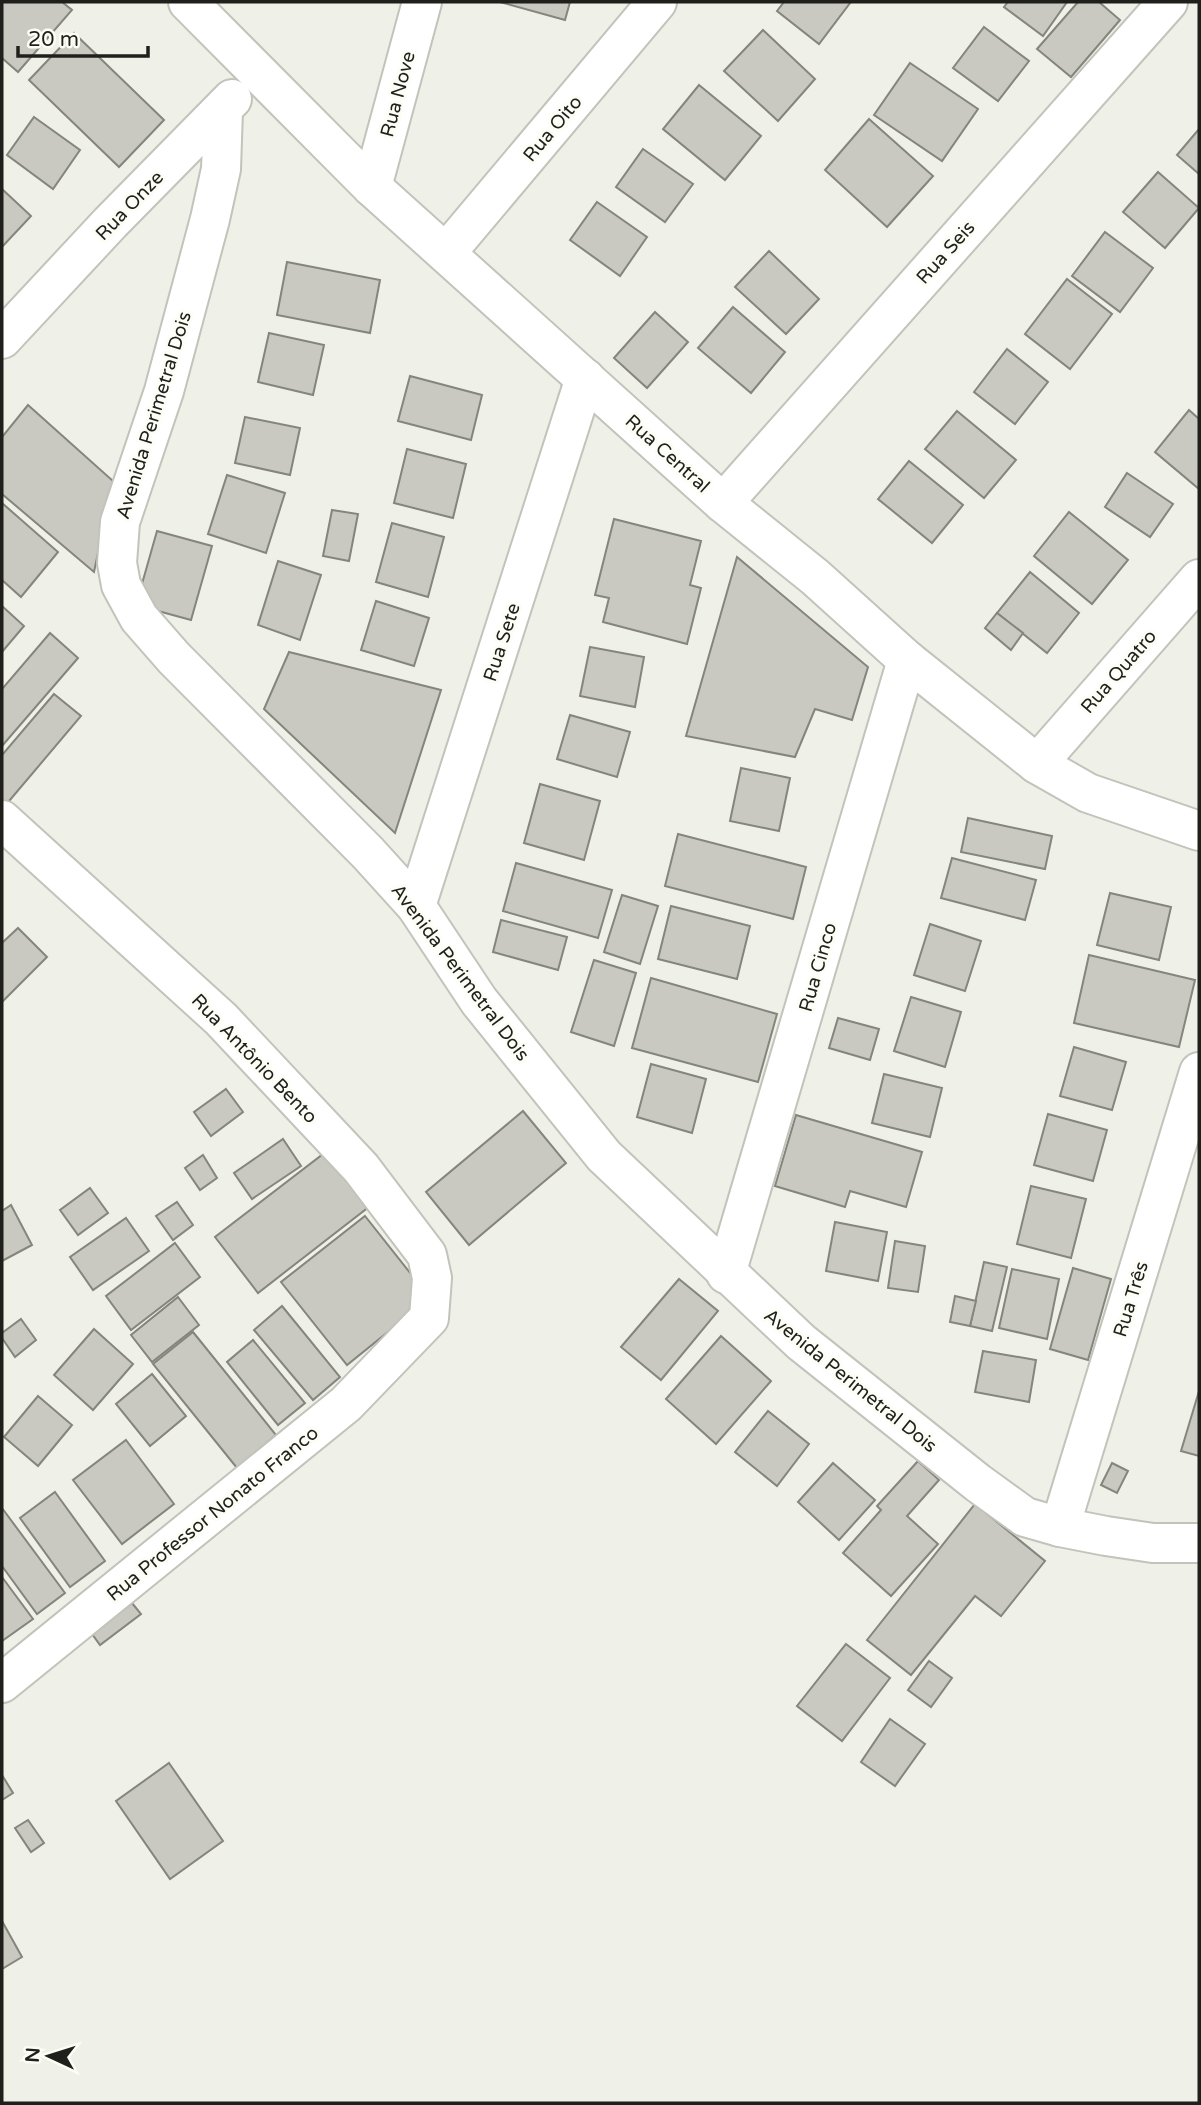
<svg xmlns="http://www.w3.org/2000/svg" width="1201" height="2105" viewBox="0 0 1201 2105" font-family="'Varela Round',sans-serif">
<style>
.building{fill:#c9c9c1;stroke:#84857d;stroke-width:2}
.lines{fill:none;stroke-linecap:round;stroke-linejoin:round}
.minor-casing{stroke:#c2c3ba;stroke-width:42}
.minor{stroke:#fff;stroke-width:38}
.labels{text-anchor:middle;stroke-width:6;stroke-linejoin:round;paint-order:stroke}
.street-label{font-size:19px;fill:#1f1f1c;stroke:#fcfdf4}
</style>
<rect width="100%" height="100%" fill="#eff0e7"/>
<!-- building -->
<g class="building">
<path d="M 2,2 L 62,2 L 72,10 L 18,72 L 2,58 Z"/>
<path d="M 500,2 L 570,2 L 565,20 Z"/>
<path d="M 784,2 L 849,2 L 850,3 L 819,44 L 777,11 Z"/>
<path d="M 1008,2 L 1067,2 L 1043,36 L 1004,7 Z"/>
<path d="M 1078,2 L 1099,2 L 1120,20 L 1071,77 L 1037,49 Z"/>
<path d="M 984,27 L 1029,61 L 998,101 L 953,68 Z"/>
<path d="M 763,30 L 815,79 L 778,121 L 724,71 Z"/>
<path d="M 74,33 L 164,120 L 119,167 L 29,80 Z"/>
<path d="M 910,63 L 978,109 L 942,161 L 874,115 Z"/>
<path d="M 699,85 L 761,136 L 725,180 L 663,129 Z"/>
<path d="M 34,117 L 80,150 L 53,189 L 7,155 Z"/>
<path d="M 869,119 L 933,176 L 887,227 L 825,170 Z"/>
<path d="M 1199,129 L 1199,174 L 1177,155 Z"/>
<path d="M 643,149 L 693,184 L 665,222 L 616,187 Z"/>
<path d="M 1158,172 L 1199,208 L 1165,248 L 1123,212 Z"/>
<path d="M 2,189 L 31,216 L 2,247 Z"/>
<path d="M 597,202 L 647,237 L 620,276 L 570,240 Z"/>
<path d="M 1105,232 L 1153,268 L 1120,312 L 1072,276 Z"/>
<path d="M 769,251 L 819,299 L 786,334 L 735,287 Z"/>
<path d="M 287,262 L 380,280 L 370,333 L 277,315 Z"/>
<path d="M 1067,279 L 1112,314 L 1070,369 L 1025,334 Z"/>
<path d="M 733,307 L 785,352 L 751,393 L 698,348 Z"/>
<path d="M 655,312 L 688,342 L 647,388 L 614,358 Z"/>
<path d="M 269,333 L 324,345 L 313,395 L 258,382 Z"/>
<path d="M 1007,349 L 1048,382 L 1015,424 L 974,392 Z"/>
<path d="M 410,376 L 482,395 L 471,440 L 398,421 Z"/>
<path d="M 28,405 L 113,481 L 94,572 L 2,494 L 2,437 Z"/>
<path d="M 1189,410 L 1199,419 L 1199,489 L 1155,452 Z"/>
<path d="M 957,411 L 1016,460 L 984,498 L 925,449 Z"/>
<path d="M 245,417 L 300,428 L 290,475 L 235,463 Z"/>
<path d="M 407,449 L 466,464 L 453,518 L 394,503 Z"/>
<path d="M 909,461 L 963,505 L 932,543 L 878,499 Z"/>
<path d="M 1127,473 L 1173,504 L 1150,537 L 1105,507 Z"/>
<path d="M 227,475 L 285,493 L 266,553 L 208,534 Z"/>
<path d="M 2,503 L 58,552 L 21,597 L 2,580 Z"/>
<path d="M 332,510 L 358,514 L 349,561 L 323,556 Z"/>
<path d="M 1069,512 L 1128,560 L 1092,604 L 1034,556 Z"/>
<path d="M 614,519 L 701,541 L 690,585 L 701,588 L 687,644 L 603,622 L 609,598 L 595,595 Z"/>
<path d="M 392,523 L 444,537 L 428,597 L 376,582 Z"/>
<path d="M 157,531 L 212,546 L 191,620 L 136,605 Z"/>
<path d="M 737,557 L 868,667 L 852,720 L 815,709 L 795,757 L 686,736 Z"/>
<path d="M 278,561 L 321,575 L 300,640 L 258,625 Z"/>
<path d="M 1030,572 L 1079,613 L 1047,653 L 997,613 Z"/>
<path d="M 376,601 L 429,618 L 414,666 L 361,650 Z"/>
<path d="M 2,606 L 24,626 L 2,652 Z"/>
<path d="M 997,613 L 1023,633 L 1011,650 L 985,628 Z"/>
<path d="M 50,633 L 78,658 L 2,746 L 2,689 Z"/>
<path d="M 590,647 L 644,657 L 635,707 L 580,696 Z"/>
<path d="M 289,652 L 441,690 L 395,833 L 264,709 Z"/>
<path d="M 54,694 L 81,716 L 4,807 L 2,804 L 2,755 Z"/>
<path d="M 570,715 L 630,732 L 617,777 L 557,759 Z"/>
<path d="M 741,768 L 790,778 L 779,831 L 730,821 Z"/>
<path d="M 540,784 L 600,801 L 584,860 L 524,843 Z"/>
<path d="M 968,818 L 1052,836 L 1045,869 L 961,852 Z"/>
<path d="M 678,834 L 806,867 L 793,919 L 665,886 Z"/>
<path d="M 952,858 L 1036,880 L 1025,920 L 941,898 Z"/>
<path d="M 516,863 L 612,890 L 598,938 L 503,911 Z"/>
<path d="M 1110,893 L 1171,907 L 1159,960 L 1097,945 Z"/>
<path d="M 622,895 L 658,906 L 640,964 L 604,952 Z"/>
<path d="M 671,906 L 750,926 L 737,979 L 658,959 Z"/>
<path d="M 501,920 L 567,937 L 558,970 L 493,952 Z"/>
<path d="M 930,924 L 981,941 L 965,991 L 914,975 Z"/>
<path d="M 18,928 L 47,957 L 2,1002 L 2,943 Z"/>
<path d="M 1089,955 L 1195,980 L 1179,1047 L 1074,1023 Z"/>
<path d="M 594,960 L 636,973 L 614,1046 L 571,1032 Z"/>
<path d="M 651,978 L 777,1014 L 758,1082 L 632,1048 Z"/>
<path d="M 911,997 L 961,1012 L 945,1067 L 894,1051 Z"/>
<path d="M 838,1018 L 879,1029 L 870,1060 L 829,1048 Z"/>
<path d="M 1074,1047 L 1126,1062 L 1112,1110 L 1060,1096 Z"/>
<path d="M 651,1064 L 706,1079 L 692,1133 L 637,1117 Z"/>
<path d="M 884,1074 L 942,1088 L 930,1137 L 872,1123 Z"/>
<path d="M 226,1089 L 243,1112 L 211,1136 L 194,1112 Z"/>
<path d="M 523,1111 L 566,1163 L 469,1245 L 426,1192 Z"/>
<path d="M 1048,1114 L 1107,1130 L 1093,1181 L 1034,1165 Z"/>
<path d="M 796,1115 L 922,1152 L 906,1207 L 850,1191 L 845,1207 L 775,1186 Z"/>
<path d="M 283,1139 L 301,1166 L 252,1199 L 234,1173 Z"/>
<path d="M 327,1151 L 370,1206 L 258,1293 L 215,1237 Z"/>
<path d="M 203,1155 L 217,1178 L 200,1190 L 185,1168 Z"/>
<path d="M 1031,1186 L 1086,1199 L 1071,1258 L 1017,1244 Z"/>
<path d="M 90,1188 L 108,1213 L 78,1235 L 60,1210 Z"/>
<path d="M 177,1202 L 193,1225 L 173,1240 L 156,1216 Z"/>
<path d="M 11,1205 L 32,1245 L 2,1261 L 2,1211 Z"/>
<path d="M 365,1216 L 430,1298 L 347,1365 L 281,1282 Z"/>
<path d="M 126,1218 L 149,1251 L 93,1290 L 70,1257 Z"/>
<path d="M 835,1222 L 887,1232 L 878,1281 L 826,1271 Z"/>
<path d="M 895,1241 L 925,1246 L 918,1292 L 888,1288 Z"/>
<path d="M 175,1243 L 200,1277 L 131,1330 L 106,1296 Z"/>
<path d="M 984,1262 L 1007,1267 L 992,1331 L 970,1326 Z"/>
<path d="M 1073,1268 L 1111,1279 L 1088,1360 L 1050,1349 Z"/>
<path d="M 1012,1269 L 1059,1279 L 1047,1339 L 999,1328 Z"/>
<path d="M 679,1279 L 718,1311 L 661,1380 L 621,1347 Z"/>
<path d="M 955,1296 L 976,1301 L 970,1326 L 950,1322 Z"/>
<path d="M 178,1297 L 199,1325 L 152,1362 L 131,1335 Z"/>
<path d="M 282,1306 L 340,1377 L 313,1400 L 254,1330 Z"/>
<path d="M 21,1319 L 36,1340 L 15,1357 L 2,1338 L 2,1333 Z"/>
<path d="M 94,1329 L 133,1364 L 93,1410 L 54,1375 Z"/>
<path d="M 193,1332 L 276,1435 L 237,1468 L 153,1364 Z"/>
<path d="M 721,1336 L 771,1381 L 716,1444 L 666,1399 Z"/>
<path d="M 253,1340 L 305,1403 L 278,1425 L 227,1362 Z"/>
<path d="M 983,1351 L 1036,1360 L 1029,1402 L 975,1392 Z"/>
<path d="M 152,1374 L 186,1416 L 150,1446 L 116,1404 Z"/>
<path d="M 1199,1391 L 1199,1456 L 1181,1451 Z"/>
<path d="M 38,1396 L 72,1425 L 38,1466 L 4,1437 Z"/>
<path d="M 768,1411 L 809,1444 L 777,1486 L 735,1452 Z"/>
<path d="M 126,1440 L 174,1504 L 122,1544 L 73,1480 Z"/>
<path d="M 918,1461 L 939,1480 L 907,1516 L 938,1544 L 891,1596 L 843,1553 L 881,1510 L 877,1506 Z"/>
<path d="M 833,1463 L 875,1500 L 839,1540 L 798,1502 Z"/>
<path d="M 1112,1463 L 1128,1471 L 1117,1493 L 1101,1485 Z"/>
<path d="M 55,1492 L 105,1561 L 70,1587 L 20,1518 Z"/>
<path d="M 975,1504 L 1045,1561 L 1001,1616 L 975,1596 L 911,1675 L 867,1640 Z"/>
<path d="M 2,1508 L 65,1593 L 37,1614 L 2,1566 Z"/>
<path d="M 2,1577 L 33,1619 L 2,1641 Z"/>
<path d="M 132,1603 L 141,1614 L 100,1645 L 92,1634 Z"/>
<path d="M 846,1644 L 890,1678 L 842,1741 L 797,1706 Z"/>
<path d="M 929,1661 L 952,1678 L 931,1707 L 908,1690 Z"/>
<path d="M 890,1719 L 925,1744 L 895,1786 L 861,1762 Z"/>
<path d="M 169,1763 L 223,1841 L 170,1879 L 116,1801 Z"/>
<path d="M 2,1775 L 13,1793 L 2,1800 Z"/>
<path d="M 28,1820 L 44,1843 L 31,1852 L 15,1828 Z"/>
<path d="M 2,1921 L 22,1957 L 2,1969 Z"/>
</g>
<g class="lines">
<!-- minor casing -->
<g class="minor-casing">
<g id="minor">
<path d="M 188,2 L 372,187 L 723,503 L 815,577 L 907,660 L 1037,764 L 1088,793 L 1199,831"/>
<path d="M 223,110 L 221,169 L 210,219 L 164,391 L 120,522 L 117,563 L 121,585 L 139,618 L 174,658 L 368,853 L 416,906 L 479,1001 L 604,1156 L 801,1342 L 978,1483 L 1025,1517 L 1060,1527 L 1106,1536 L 1153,1543 L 1199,1543"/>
<path d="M 372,187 L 422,2"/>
<path d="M 446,253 L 657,2"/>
<path d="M 2,339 L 110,223 L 232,99"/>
<path d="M 723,503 L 1168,2"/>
<path d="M 1037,764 L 1199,579"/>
<path d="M 2,820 L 221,1019 L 361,1168 L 427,1255 L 432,1278 L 429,1318 L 346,1404 L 2,1683"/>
<path d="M 416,906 L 585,378"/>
<path d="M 726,1274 L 907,660"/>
<path d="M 1060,1527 L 1199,1072"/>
</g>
</g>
<!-- minor -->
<use href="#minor" class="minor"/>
</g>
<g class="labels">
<!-- street labels -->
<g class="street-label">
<text transform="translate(397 94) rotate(-75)" y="7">Rua Nove</text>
<text transform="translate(552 128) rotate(-50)" y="7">Rua Oito</text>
<text transform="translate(129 205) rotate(-46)" y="7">Rua Onze</text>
<text transform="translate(945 252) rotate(-48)" y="7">Rua Seis</text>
<text transform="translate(153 415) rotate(-73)" y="7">Avenida Perimetral Dois</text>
<text transform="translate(668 453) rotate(42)" y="7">Rua Central</text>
<text transform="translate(501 642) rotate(-72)" y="7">Rua Sete</text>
<text transform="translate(1118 671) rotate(-49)" y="7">Rua Quatro</text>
<text transform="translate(817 967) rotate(-74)" y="7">Rua Cinco</text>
<text transform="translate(461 972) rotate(53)" y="7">Avenida Perimetral Dois</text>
<text transform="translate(255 1058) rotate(46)" y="7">Rua Antônio Bento</text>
<text transform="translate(1130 1299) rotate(-73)" y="7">Rua Três</text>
<text transform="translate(851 1380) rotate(39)" y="7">Avenida Perimetral Dois</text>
<text transform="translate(212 1513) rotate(-39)" y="7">Rua Professor Nonato Franco</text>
</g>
</g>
<!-- border -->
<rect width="1201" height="2105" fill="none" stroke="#1f1f1c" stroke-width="7"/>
<!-- north arrow -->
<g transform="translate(49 2056) rotate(274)" stroke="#fcfdf4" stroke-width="5" paint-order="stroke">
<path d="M0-5L12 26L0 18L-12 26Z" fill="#1f1f1c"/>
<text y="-10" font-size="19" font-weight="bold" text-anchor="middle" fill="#1f1f1c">N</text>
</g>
<!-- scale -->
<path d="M18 46v10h130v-10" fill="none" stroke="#1f1f1c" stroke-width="3.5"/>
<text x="28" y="46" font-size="21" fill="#1f1f1c" stroke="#fcfdf4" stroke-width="5" paint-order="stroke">20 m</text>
</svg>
